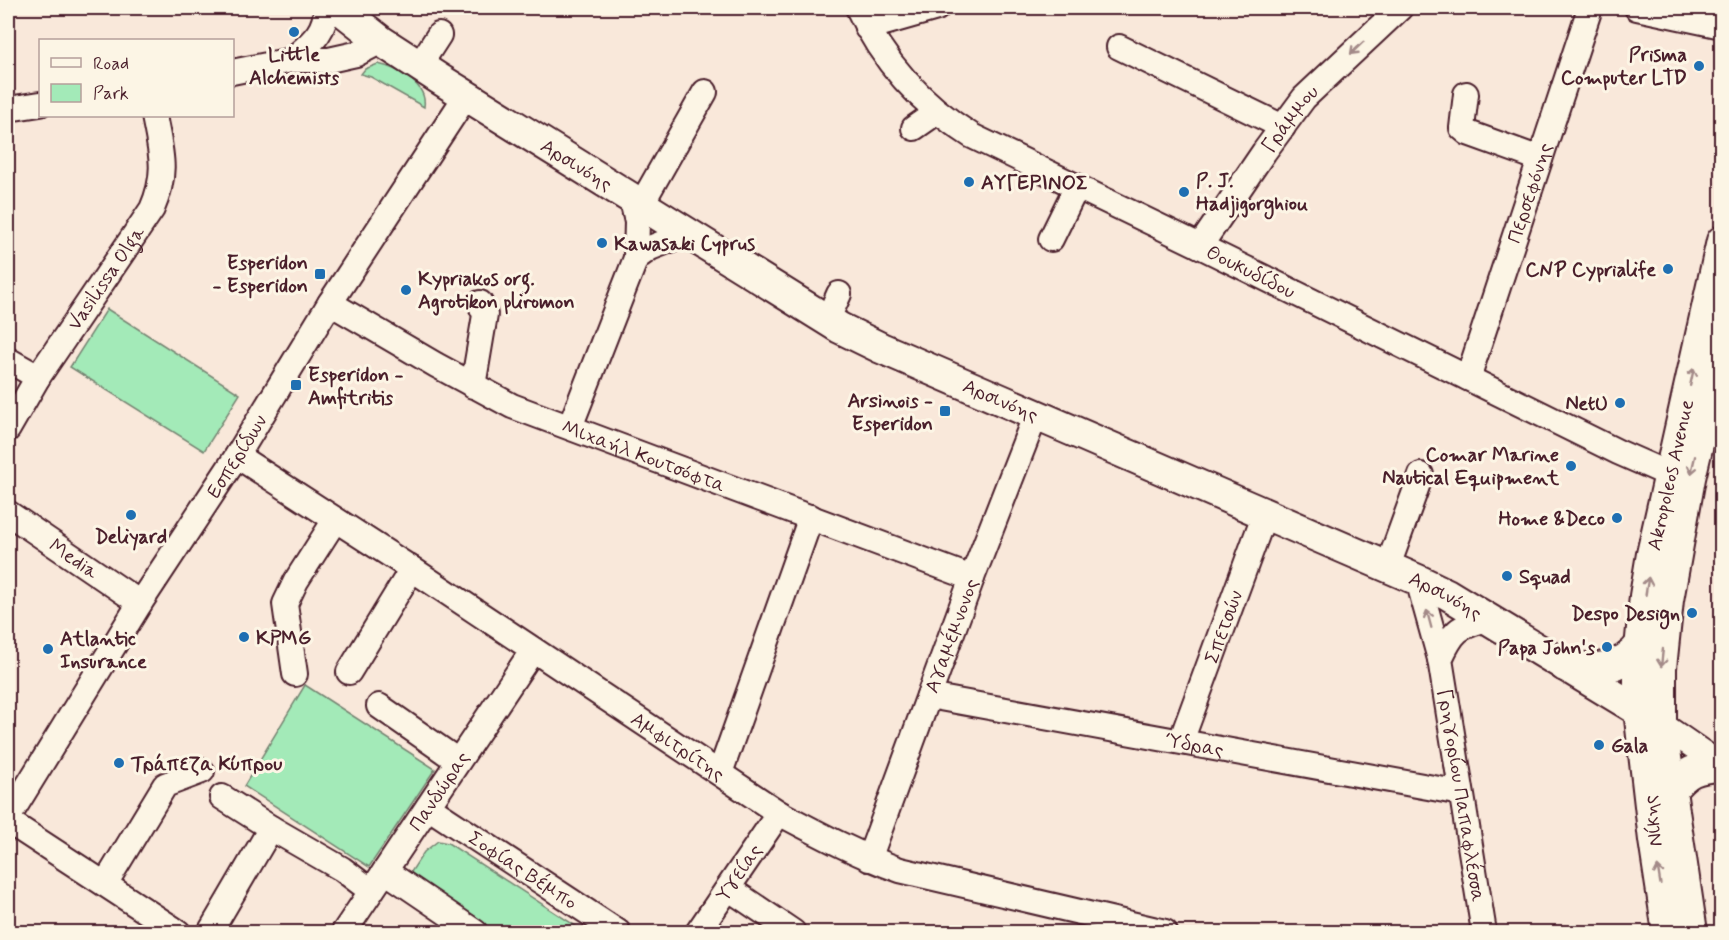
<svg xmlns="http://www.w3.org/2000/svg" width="1729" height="940" viewBox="0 0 1729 940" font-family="Mynerve,sans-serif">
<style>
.green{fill:#a3eab8;stroke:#768472;stroke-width:1.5}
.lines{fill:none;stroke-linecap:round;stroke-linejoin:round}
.minor-casing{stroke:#4a1f2b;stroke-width:28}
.major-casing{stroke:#4a1f2b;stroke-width:34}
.minor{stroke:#fcf5e5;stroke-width:24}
.major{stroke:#fcf5e5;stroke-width:30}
.oneway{stroke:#a38a88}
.poi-dot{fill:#1f6fb2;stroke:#fcf5e5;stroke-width:2}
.labels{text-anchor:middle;stroke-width:6;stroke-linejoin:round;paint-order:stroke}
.poi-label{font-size:20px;font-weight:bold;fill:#4a1f2b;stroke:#fcf5e5;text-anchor:start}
.street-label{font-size:20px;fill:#4a1f2b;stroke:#fcf5e5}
</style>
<rect width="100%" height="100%" fill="#f9e8da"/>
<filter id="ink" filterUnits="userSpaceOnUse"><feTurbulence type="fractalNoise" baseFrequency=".0167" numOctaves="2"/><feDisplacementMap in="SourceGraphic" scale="12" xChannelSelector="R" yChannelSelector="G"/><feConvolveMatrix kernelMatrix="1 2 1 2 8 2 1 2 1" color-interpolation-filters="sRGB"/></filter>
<g filter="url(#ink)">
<!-- green -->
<g class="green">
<path d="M 378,64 C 397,68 428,84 424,107 L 371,77 L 361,74 L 365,69 Z"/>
<path d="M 107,309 L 240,394 L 204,451 L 70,367 Z"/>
<path d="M 305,685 L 435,769 L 369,867 L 244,786 Z"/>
<path d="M 438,841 L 448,843 L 585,932 L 494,932 L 409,875 L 424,852 Z"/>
</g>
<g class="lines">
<!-- minor casing -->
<g class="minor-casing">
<g id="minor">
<path id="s1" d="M 858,8 C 883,63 921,104 972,136 L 1200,246 L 1618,452 L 1668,474"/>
<path d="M 1637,8 L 1722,26"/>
<path d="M 867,28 L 937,8"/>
<path d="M 1119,47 L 1283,127"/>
<path d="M 292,60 C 309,44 326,33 326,8"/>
<path d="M 419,66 L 439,35"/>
<path d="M 232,72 L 292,60 L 329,60 L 356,54 L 381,41"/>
<path d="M 1466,94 L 1462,128 L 1468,133 L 1540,159"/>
<path d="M 8,109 L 40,104"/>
<path d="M 914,128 L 937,112"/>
<path d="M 642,203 L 705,92"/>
<path d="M 1051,239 L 1077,186"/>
<path id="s2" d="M 1200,246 L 1264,152 L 1304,98 L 1400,8"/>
<path d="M 636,258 L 650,248 L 688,233"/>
<path id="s3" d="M 330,303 L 436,365 L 512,406 L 972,578"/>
<path d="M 827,321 L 839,294"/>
<path d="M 8,360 L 38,377"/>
<path id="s4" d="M 1468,378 L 1590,8"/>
<path d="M 473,386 L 485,315 L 480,303"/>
<path d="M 570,427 L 636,258 L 637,222 L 631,196"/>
<path id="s5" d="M 8,429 L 38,377 L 152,209 C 168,172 161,153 154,116"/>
<path id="s6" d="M 237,456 L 412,569 L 779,813 C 819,834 858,855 900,870 L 1165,932"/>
<path id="s7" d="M 8,513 L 140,603"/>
<path d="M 1388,566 L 1421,475"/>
<path id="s8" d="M 1418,580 L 1440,659 L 1484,932"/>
<path d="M 1440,659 C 1453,631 1458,626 1488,619"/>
<path d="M 349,672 L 412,569"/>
<path d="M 295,674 L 285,604 L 296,581 L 335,520"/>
<path id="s9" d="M 929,696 L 1461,793"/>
<path d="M 379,706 L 458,761"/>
<path d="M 1661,724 L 1722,766"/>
<path id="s10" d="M 1181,741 L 1265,513"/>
<path d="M 720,773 L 811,517"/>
<path d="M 222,797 L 271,828"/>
<path id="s11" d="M 428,807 L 618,932"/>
<path id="s12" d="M 8,818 L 140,603 L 237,456 L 330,303 L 466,96"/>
<path d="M 8,821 L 178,932"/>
<path id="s13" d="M 869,859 L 972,578 L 1036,414"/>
<path d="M 385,871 L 475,932"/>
<path d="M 105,884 L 165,785 L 202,771"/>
<path d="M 728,888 L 793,932"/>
<path d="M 210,932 L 271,828 L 342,869 L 371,891"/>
<path id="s14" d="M 344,932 L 533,650"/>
<path id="s15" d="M 698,932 L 779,813"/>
</g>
</g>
<!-- major casing -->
<g class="major-casing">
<g id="major">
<path id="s16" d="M 339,8 L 381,41 L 438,78 L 840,328 L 881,348 L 1418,580 L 1447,594 L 1661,724"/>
<path d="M 1565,666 C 1596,670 1621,671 1641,644"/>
<path d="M 1670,792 C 1686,771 1696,767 1722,766"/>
<path id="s17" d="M 1668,932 L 1654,840 L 1639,710 L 1639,660 L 1645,596 L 1652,554 L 1722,241"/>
<path d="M 1692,932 L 1661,724 L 1661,668 L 1668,600 L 1690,478 L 1722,341"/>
</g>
</g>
<!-- minor -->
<use href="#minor" class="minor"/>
<!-- major -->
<use href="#major" class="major"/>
</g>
<!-- one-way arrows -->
<defs><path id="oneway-shaft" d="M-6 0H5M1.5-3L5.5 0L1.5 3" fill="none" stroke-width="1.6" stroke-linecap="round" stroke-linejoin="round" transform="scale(1.5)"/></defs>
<g class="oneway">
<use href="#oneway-shaft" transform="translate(1357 48) rotate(136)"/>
<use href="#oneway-shaft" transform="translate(1692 377) rotate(-78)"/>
<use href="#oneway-shaft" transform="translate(1693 465) rotate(103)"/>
<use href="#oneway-shaft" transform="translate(1647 586) rotate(-81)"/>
<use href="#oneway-shaft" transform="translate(1429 619) rotate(-105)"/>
<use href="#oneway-shaft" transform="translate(1662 658) rotate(96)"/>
<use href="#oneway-shaft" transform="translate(1659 875) rotate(-99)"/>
</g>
</g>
<!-- markers -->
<g class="poi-dot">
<circle cx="294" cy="32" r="6"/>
<circle cx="1699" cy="66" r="6"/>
<circle cx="969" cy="182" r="6"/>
<circle cx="1184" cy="192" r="6"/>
<circle cx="602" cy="243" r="6"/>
<circle cx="1668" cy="269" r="6"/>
<rect x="314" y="268" width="12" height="12" rx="3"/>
<circle cx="406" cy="290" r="6"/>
<rect x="290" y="379" width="12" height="12" rx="3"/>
<circle cx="1620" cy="403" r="6"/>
<rect x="939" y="405" width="12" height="12" rx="3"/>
<circle cx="1571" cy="466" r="6"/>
<circle cx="131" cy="515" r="6"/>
<circle cx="1617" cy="518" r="6"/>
<circle cx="1507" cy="576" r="6"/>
<circle cx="1692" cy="613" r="6"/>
<circle cx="244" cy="637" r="6"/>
<circle cx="1607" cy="647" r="6"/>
<circle cx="48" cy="649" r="6"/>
<circle cx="1599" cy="745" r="6"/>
<circle cx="119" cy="763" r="6"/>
</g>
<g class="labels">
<!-- poi labels -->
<g class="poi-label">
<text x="294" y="61" text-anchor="middle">Little<tspan x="294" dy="23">Alchemists</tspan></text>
<text x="1687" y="61" text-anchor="end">Prisma<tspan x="1687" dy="23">Computer LTD</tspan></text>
<text x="1196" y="187">P. J.<tspan x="1196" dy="23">Hadjigorghiou</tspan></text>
<text x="981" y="189">ΑΥΓΕΡΙΝΟΣ</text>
<text x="614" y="250">Kawasaki Cyprus</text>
<text x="308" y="269" text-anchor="end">Esperidon<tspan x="308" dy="23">- Esperidon</tspan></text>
<text x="1656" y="276" text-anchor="end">CNP Cyprialife</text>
<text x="418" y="285">Kypriakos org.<tspan x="418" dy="23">Agrotikon pliromon</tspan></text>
<text x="308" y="381">Esperidon -<tspan x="308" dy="23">Amfitritis</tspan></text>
<text x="933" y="407" text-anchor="end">Arsinois -<tspan x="933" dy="23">Esperidon</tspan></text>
<text x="1608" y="410" text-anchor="end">NetU</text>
<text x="1559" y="461" text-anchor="end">Comar Marine<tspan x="1559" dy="23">Nautical Equipment</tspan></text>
<text x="1605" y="525" text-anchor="end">Home &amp;Deco</text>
<text x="131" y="543" text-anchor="middle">Deliyard</text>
<text x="1519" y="583">Squad</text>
<text x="1680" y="620" text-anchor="end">Despo Design</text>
<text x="256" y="644">KPMG</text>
<text x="60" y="645">Atlantic<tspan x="60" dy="23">Insurance</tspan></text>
<text x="1595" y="654" text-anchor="end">Papa John's</text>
<text x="1611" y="752">Gala</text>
<text x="131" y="770">Τράπεζα Κύπρου</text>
</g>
<!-- street labels -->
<g class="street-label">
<text dy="7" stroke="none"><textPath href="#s2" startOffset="156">Γράμμου</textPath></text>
<text dy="7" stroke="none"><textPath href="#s16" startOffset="285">Αρσινόης</textPath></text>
<text dy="7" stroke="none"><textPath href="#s4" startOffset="195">Περσεφόνης</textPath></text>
<text dy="7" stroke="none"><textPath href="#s1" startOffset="484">Θουκυδίδου</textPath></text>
<text dy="7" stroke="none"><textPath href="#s5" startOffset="180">Vasilissa Olga</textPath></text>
<text dy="7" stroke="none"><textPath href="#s16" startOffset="771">Αρσινόης</textPath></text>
<text dy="7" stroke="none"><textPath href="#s3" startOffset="350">Μιχαήλ Κουτσόφτα</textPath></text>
<text dy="7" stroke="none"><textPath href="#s12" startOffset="428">Εσπερίδων</textPath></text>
<text dy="7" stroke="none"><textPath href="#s17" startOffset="462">Akropoleos Avenue</textPath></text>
<text dy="7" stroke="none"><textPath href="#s7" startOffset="80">Media</textPath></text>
<text dy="7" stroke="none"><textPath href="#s16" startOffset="1257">Αρσινόης</textPath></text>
<text dy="7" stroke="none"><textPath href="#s10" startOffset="122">Σπετσών</textPath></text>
<text dy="7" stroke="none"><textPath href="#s13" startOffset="238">Αγαμέμνονος</textPath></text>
<text dy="7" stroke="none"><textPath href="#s9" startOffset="270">Ύδρας</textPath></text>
<text dy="7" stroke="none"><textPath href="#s6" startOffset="528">Αμφιτρίτης</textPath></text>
<text dy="7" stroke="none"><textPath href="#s14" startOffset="170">Πανδώρας</textPath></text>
<text dy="7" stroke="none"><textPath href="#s8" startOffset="220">Γρηγορίου Παπαφλέσσα</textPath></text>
<text transform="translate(1652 821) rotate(-97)" y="7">Νίκης</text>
<text dy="7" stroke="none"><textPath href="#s11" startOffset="114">Σοφίας Βέμπο</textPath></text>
<text dy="7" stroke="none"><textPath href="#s15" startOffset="72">Υγείας</textPath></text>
</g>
</g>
<!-- margin -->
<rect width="1729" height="940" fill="none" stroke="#fcf5e5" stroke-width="30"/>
<rect x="15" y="15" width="1699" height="910" fill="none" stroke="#4a1f2b" stroke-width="2" filter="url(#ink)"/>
<!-- legend -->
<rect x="39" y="39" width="195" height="78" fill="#fcf5e5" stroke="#b59f9b" stroke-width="1.5"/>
<rect x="51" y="58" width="30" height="9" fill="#fcf5e5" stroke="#b59f9b" stroke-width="1.5"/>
<text x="93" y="69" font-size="18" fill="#4a1f2b">Road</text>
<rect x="51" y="84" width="30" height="18" fill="#a3eab8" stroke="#b59f9b" stroke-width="1.5"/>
<text x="93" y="99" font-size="18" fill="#4a1f2b">Park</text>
</svg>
